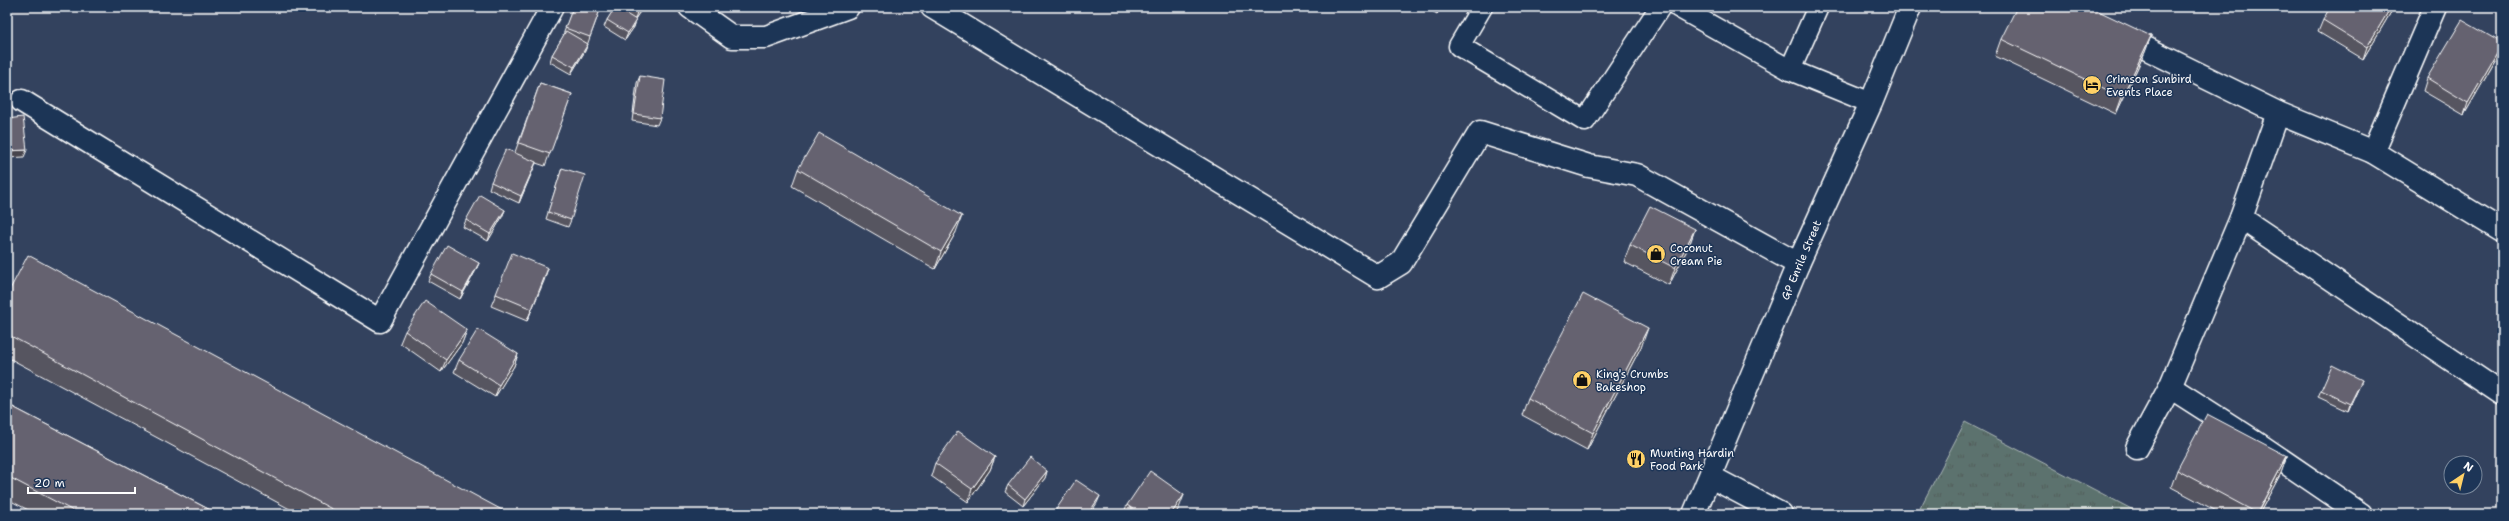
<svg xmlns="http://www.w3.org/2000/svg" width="2509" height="521" viewBox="0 0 2509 521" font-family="'Shantell Sans',sans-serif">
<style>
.grass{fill:url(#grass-tufts);stroke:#adb8b6}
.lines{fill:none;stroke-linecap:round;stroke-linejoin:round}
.service-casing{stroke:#fff;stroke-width:23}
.minor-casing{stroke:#fff;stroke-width:25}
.tertiary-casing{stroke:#fff;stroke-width:25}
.service{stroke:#1d3557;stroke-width:20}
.minor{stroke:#1d3557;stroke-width:22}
.tertiary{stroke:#1d3557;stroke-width:22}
.wall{fill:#575460;stroke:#fff}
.shaded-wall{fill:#47454e;stroke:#fff}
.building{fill:#656270;stroke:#fff}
.labels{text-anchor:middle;stroke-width:3;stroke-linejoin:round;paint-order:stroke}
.poi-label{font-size:11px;fill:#fff;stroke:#1d3557;text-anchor:start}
.street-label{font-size:11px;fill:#fff;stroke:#1d3557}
</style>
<defs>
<pattern id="grass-tufts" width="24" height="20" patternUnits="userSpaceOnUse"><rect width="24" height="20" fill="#5b726e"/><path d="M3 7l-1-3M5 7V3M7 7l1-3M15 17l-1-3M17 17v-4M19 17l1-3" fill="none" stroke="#525b5a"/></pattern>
</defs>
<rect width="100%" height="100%" fill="#33425e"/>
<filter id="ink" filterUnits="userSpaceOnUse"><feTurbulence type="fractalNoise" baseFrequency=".025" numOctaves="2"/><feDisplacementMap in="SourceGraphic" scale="8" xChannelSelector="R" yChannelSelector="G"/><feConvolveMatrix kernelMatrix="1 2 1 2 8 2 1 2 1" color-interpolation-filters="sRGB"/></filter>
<g filter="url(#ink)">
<!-- grass -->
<path class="grass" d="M 1965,422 L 2141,514 L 1917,514 Z"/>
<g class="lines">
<!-- service casing -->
<g class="service-casing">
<g id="service">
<path d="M 1482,7 L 1459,46 L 1585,121 L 1660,7"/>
<path d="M 1678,7 L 1790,70 L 1871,103"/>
<path d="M 1790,70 L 1818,7"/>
</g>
</g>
<!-- minor casing -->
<g class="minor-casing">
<g id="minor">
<path d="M 690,7 L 732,37 L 766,37 L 848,7"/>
<path d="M 932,7 L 1378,277 L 1401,263 L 1480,132 L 1589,166 L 1637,175 L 1798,264"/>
<path d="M 2119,35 L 2278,113 L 2373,152 L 2502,231"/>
<path d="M 22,101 L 380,321 L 552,7"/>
<path d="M 2373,152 L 2435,7"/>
<path d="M 2241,218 L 2502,394"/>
<path d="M 2170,387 L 2248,437 L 2361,514"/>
<path d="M 2137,448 L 2170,387 L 2241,218 L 2278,113"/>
<path d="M 1711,477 L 1781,514"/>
</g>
</g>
<!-- tertiary casing -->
<g class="tertiary-casing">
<path id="tertiary" d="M 1694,514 L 1798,264 L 1871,103 L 1910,7"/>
</g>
<!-- service -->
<use href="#service" class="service"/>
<!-- minor -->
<use href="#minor" class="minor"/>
<!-- tertiary -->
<use href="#tertiary" class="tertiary"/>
</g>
<!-- wall -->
<g class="wall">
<path d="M 573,7 L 601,7 L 585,51 L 571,74 L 550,62 L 552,55 L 564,35 L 563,35 Z"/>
<path d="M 616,7 L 643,7 L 635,19 L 636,20 L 634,27 L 625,40 L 604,27 L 607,20 Z"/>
<path d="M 1425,7 L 1441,7 L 1437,14 Z"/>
<path d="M 2394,7 L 2363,59 L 2318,32 L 2323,20 Z"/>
<path d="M 2151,36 L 2145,52 L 2116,114 L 1995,56 L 2001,39 Z"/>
<path d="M 2498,56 L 2464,115 L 2423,91 L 2427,78 Z"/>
<path d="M 640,76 L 660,118 L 657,125 L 632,121 L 637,83 Z"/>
<path d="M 540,83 L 572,94 L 545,166 L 536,163 L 519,203 L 489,189 L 491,182 L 515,152 Z"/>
<path d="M 562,168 L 571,220 L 568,227 L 546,219 Z"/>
<path d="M 798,169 L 956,232 L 935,269 L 792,186 Z"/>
<path d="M 505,210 L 502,217 L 488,241 L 463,227 L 466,220 Z"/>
<path d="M 1695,229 L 1689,246 L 1669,285 L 1624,262 L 1630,245 Z"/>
<path d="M 479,263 L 476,270 L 460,299 L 428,281 L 431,274 Z"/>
<path d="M 548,268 L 527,321 L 491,306 L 496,294 Z"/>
<path d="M 7,295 L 503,514 L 299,514 L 7,357 Z"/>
<path d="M 467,330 L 462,343 L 441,372 L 400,343 L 405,331 Z"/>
<path d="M 1642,345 L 1587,450 L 1522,415 L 1528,398 Z"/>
<path d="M 518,354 L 514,366 L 495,397 L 454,372 L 459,360 Z"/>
<path d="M 2359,387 L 2348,411 L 2318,397 L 2321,390 Z"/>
<path d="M 7,404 L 218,514 L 36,514 L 7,499 Z"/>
<path d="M 2287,456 L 2281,473 L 2259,514 L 2222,514 L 2171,487 L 2177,470 Z"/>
<path d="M 995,457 L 990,470 L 968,502 L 931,476 L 935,463 Z"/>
<path d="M 1047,471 L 1045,478 L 1023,506 L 1005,492 L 1008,485 Z"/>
<path d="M 1127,505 L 1179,508 L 1175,514 L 1123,514 Z"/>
</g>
<!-- shaded-wall -->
<g class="shaded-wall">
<path d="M 641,7 L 643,7 L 635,19 L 637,12 Z"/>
<path d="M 1439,7 L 1441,7 L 1437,14 Z"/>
<path d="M 2391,7 L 2394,7 L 2363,59 L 2367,47 Z"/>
<path d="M 636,20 L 634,27 L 625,40 L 628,33 Z"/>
<path d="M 2151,36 L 2145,52 L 2116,114 L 2122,97 Z"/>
<path d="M 588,44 L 585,51 L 571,74 L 574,67 Z"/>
<path d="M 2502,45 L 2498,56 L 2464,115 L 2468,103 Z"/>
<path d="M 27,150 L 24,157 L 7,158 L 7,151 Z"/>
<path d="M 536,162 L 533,169 L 519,203 L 521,196 Z"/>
<path d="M 505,210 L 502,217 L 488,241 L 490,234 Z"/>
<path d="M 962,216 L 956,232 L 935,269 L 941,252 Z"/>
<path d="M 1695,229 L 1689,246 L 1669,285 L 1675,268 Z"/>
<path d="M 479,263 L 476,270 L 460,299 L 463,292 Z"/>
<path d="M 548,268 L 544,281 L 527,321 L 532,309 Z"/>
<path d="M 1648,328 L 1642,345 L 1587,450 L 1593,433 Z"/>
<path d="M 467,330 L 462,343 L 441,372 L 446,360 Z"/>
<path d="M 518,354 L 514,366 L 495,397 L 499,385 Z"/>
<path d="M 2362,380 L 2359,387 L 2348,411 L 2350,404 Z"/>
<path d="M 2287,456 L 2281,473 L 2259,514 L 2257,514 Z"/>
<path d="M 995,457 L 990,470 L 968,502 L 972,489 Z"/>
<path d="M 1047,471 L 1045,478 L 1023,506 L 1025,499 Z"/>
<path d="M 1184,495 L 1179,508 L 1175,514 L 1171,514 Z"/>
<path d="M 1100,496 L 1097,503 L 1090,514 L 1088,514 Z"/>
</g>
<!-- building -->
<g class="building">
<path d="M 573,7 L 601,7 L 590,37 L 565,28 Z"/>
<path d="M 615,7 L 636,20 L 628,33 L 607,20 Z"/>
<path d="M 629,7 L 641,7 L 637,12 Z"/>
<path d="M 2017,7 L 2090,7 L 2151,36 L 2122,97 L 2001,39 Z"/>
<path d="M 2330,7 L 2391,7 L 2367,47 L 2323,20 Z"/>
<path d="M 2462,20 L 2502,43 L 2502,45 L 2468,103 L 2427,78 Z"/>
<path d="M 566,31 L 588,44 L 574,67 L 552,55 Z"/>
<path d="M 640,76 L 665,80 L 660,118 L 634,114 Z"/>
<path d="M 540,83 L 572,94 L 550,154 L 519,143 Z"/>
<path d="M 23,117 L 27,150 L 7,151 L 7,119 Z"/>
<path d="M 819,133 L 962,216 L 941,252 L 798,169 Z"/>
<path d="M 506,149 L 536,162 L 521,196 L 491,182 Z"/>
<path d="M 562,168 L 585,175 L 571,220 L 548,212 Z"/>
<path d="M 480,195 L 505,210 L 490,234 L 466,220 Z"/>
<path d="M 1650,206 L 1695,229 L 1675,268 L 1630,245 Z"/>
<path d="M 447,245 L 479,263 L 463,292 L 431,274 Z"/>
<path d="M 512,253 L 548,268 L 532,309 L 496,294 Z"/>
<path d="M 28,255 L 504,511 L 503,514 L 341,514 L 7,334 L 7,295 Z"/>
<path d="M 1583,294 L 1648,328 L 1593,433 L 1528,398 Z"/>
<path d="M 425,301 L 467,330 L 446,360 L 405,331 Z"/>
<path d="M 478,329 L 518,354 L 499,385 L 459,360 Z"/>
<path d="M 2332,365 L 2362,380 L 2350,404 L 2321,390 Z"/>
<path d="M 7,404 L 218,514 L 79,514 L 7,476 Z"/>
<path d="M 2207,414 L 2287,456 L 2257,513 L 2177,470 Z"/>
<path d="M 958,431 L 995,457 L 972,489 L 935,463 Z"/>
<path d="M 1030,457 L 1047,471 L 1025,499 L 1008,485 Z"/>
<path d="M 1150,471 L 1184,495 L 1171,514 L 1140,514 L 1127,505 Z"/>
<path d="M 1076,480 L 1100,496 L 1088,514 L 1053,514 Z"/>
</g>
</g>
<!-- icons -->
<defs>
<g id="hotel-disc" transform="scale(1)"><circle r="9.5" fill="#ffd166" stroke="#1d3557"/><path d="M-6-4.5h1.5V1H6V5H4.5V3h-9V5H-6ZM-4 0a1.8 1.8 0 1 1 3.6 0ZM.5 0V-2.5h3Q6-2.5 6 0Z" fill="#111"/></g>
<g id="shop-disc" transform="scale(1)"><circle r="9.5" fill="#ffd166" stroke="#1d3557"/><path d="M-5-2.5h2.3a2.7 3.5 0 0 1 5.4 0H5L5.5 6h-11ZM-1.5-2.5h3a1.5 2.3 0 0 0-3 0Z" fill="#111"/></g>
<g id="restaurant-disc" transform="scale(1)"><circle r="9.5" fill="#ffd166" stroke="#1d3557"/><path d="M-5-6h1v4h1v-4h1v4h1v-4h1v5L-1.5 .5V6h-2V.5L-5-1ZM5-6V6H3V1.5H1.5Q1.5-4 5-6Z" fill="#111"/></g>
</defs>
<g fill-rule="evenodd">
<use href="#hotel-disc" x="2092" y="85"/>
<use href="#shop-disc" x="1656" y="254"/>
<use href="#shop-disc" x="1582" y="380"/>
<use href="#restaurant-disc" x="1636" y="459"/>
</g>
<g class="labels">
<!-- poi labels -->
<g class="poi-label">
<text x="2106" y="83">Crimson Sunbird<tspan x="2106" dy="13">Events Place</tspan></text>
<text x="1670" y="252">Coconut<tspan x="1670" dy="13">Cream Pie</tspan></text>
<text x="1596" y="378">King's Crumbs<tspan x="1596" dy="13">Bakeshop</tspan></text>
<text x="1650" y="457">Munting Hardin<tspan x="1650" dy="13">Food Park</tspan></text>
</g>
<!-- street labels -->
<g class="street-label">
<text transform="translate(1801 260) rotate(-67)" y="4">GP Enrile Street</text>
</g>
</g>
<!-- margin -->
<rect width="2509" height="521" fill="none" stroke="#1d3557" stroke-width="24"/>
<rect x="12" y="12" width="2485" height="497" fill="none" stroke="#fff" stroke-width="1.5" filter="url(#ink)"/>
<!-- north arrow -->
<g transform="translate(2463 475) rotate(35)"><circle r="19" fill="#1d3557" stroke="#77869a"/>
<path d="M0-3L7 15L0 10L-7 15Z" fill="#ffd166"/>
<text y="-6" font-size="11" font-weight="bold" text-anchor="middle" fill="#ffffff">N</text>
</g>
<!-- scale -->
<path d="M28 487v6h107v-6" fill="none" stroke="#ffffff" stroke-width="2"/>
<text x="34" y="487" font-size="12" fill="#ffffff" stroke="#1d3557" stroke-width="3" paint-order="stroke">20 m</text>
</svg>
